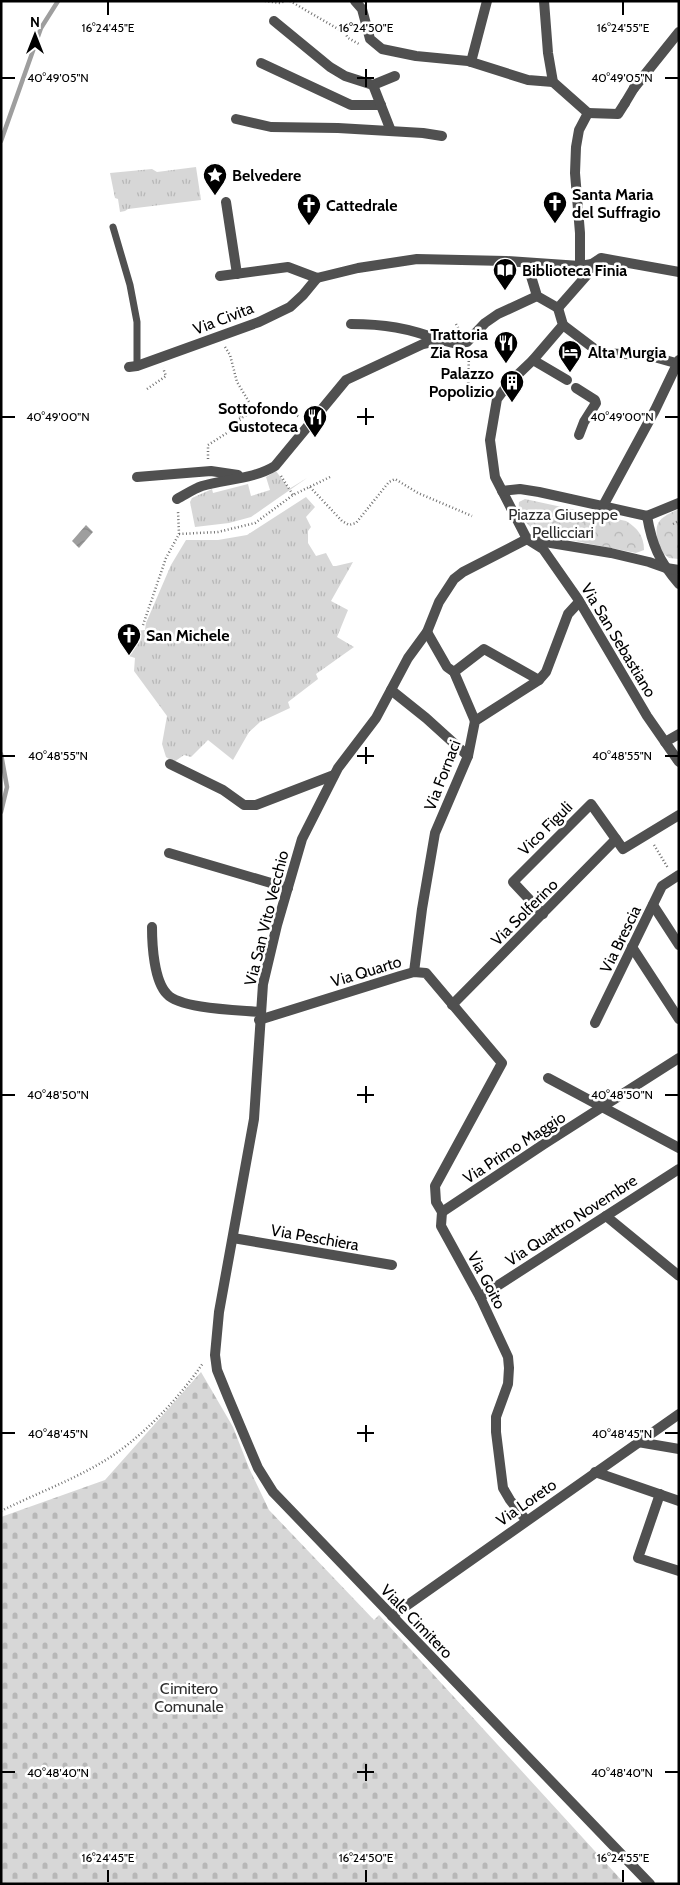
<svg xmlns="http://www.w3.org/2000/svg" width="680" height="1885" viewBox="0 0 680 1885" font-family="Cabin,sans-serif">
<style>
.grass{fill:url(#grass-tufts)}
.forest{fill:url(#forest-crowns)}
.cemetery{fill:url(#cemetery-stones)}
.water{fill:url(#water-waves)}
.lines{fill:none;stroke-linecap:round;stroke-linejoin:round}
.stream{stroke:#9e9e9e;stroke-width:4.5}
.path{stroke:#727272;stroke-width:2.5;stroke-dasharray:1 2.5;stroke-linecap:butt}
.service{stroke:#505050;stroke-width:7}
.pedestrian{stroke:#505050;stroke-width:10}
.minor{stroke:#505050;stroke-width:10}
.ticks{fill:none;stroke:#000;stroke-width:2}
.labels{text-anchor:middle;stroke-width:5;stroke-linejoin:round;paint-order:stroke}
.poi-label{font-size:16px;font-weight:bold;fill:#000;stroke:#fff;text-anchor:start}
.street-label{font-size:16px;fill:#000;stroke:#fff}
.park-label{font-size:16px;fill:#2e2e2e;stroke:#fff}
.ticks-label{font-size:12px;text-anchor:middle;fill:#000;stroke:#fff;stroke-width:5;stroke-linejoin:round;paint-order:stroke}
</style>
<defs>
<pattern id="grass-tufts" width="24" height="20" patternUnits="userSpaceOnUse" patternTransform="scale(1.25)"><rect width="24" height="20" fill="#d7d7d7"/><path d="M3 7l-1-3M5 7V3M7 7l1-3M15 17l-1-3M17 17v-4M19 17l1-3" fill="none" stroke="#b7b7b7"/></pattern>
<pattern id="forest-crowns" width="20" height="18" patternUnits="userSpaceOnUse" patternTransform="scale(1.25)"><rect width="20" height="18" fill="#d7d7d7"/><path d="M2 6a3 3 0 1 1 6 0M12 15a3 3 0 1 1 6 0" fill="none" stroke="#b7b7b7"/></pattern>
<pattern id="cemetery-stones" width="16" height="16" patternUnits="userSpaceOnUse" patternTransform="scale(1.25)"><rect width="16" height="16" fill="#d7d7d7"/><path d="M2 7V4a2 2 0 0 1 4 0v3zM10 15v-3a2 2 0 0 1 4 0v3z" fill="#b7b7b7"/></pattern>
<pattern id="water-waves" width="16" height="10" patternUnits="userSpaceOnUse" patternTransform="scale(1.25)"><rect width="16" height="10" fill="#9e9e9e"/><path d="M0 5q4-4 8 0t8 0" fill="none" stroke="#868686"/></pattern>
</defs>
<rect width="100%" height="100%" fill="#fff"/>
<!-- grass -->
<g class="grass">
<path d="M 196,167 L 201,200 L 128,209 L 125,211 L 120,212 L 118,199 L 115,198 L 110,173 L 152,169 L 157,172 Z"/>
<path d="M 276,471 L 289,489 L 307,478 L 251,517 L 229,523 L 195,527 L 190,502 L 192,498 L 212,489 L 213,493 L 248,484 L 251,496 L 270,490 L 266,477 Z"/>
<path d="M 306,497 L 315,507 L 306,517 L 311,527 L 308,531 L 308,543 L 316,556 L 326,553 L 333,566 L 336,566 L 353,562 L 331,601 L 348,610 L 337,637 L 354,647 L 316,674 L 318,679 L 288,702 L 290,708 L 260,722 L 249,732 L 233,760 L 208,740 L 191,757 L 184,755 L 174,762 L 166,757 L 162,744 L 167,716 L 134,671 L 135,658 L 129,656 L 134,631 L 145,630 L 146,623 L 171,565 L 186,540 L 218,540 L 247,535 Z"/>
</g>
<!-- forest -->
<g class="forest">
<path d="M 525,499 L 626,521 C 638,528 644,537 644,550 L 636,553 L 540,534 C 529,527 517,516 519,502 Z"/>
<path d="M 679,509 L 679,559 L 669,558 L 660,551 C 654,526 653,520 679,509 Z"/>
</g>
<!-- cemetery -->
<path class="cemetery" d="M 201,1372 L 233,1427 L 249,1468 L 269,1510 L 374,1620 L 379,1615 L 625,1884 L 1,1884 L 1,1517 L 105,1480 Z"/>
<!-- water -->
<path class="water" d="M 86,525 L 93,532 L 79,548 L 72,541 Z"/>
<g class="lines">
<!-- stream -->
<g class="stream">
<path d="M 1,141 L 41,28 L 58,1"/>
<path d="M 1,754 L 7,787 L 1,812"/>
</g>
<!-- path -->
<g class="path">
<path d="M 265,1 L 280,3 L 285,1"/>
<path d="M 290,1 L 345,33 L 348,38 L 359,44"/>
<path d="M 456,324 L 460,331"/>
<path d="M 225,347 L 230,355 L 237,382 L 249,402 L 239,419 C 272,403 267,401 300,417"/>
<path d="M 469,354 L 468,388 L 487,395"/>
<path d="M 147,389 L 166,376 L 163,368"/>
<path d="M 208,459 L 208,445 L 241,424 L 239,419"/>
<path d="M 281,476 L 293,495"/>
<path d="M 310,487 L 342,521 L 349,525 L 356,523 L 389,482 L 395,479 L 418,493 L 472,516"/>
<path d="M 673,524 L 679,521"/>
<path d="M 179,534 L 218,532 L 255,523 L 293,495 L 330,477"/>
<path d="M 143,625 L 166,558 L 179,534 L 178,511"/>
<path d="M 654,845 L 668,868"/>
<path d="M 1,1511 C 33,1495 68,1482 99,1464 C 138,1442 178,1400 203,1363"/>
</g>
<!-- service -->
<path class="service" d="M 113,227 L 130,285 L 137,322 L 137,366"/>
<!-- pedestrian -->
<path class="pedestrian" d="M 625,103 L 634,88"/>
<!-- minor -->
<g class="minor">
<path d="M 355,1 L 362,9 L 370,39 L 382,49 L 416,56 L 468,61 L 528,80 L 553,82"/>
<path d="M 544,1 L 548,53 L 553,82 L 588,113"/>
<path d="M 274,21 L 330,67 L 345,76 L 373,85 L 395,76"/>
<path d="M 471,62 L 487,1"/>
<path d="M 261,63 L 351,105 L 381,105"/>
<path d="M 373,85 L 391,131"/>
<path d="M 634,88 L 679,32"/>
<path d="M 588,113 L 618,114 L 625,103"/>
<path d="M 236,119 L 271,127 L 338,128 L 423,133 L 442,136"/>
<path d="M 226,202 L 237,274"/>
<path d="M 527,263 L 537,296 L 558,308"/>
<path d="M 580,266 L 580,233 L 575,173 L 576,147 L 579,130 L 588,113"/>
<path d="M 220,276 L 288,267 L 317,278 L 358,268 L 417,259 L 506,261 L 580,266 L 592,264 L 601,258 L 679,272"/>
<path d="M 558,308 L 563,325 L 533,360 L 509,383 L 497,399 L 490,440 L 495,477 L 527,539 L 543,549 L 578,599 L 647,716 L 679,762"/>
<path d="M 558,308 L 587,275 L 592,264"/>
<path d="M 351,324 C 384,324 408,328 440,340"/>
<path d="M 563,325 L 600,353 L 647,355 L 679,364"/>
<path d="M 533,360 L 567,380"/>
<path d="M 129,367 L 137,366 L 259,322 L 290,307 L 303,295 L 317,278"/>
<path d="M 576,388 L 595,400 L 596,403 L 584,422 L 579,435"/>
<path d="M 137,477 L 211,471 L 238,475"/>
<path d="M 502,491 L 520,489 L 539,492 L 647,516"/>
<path d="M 177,499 C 185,495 193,489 202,486 C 226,479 254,479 275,466 L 346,380 L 423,344 L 441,340 L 453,343 L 467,342 L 485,323 L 498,314 L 537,296"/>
<path d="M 603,506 L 655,410 L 679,360"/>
<path d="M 647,516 C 652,545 659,561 679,584"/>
<path d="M 647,516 L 679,503"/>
<path d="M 427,632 L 447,667 L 454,672 L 475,721"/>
<path d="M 454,672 L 484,649 L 539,680"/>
<path d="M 391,690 L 426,718 L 468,756"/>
<path d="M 665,742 L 679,734"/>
<path d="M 170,764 L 223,790 L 244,805 L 256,805 L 334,775"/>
<path d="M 169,853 L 288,888"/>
<path d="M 653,905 L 679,945"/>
<path d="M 543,914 L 513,882 L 591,804 L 623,849 L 679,815"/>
<path d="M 152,927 C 152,945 154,981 167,994 C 180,1009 239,1010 260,1012"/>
<path d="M 632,947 L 679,1019"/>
<path d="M 414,972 L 422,909 L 435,833 L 468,756 L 475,721 L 539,680 L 546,672 L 568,614 L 579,602"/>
<path d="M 452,1005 L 616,839"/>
<path d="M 259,1020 L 400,976 L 414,972 L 426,973 L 502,1063 L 435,1186 L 436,1202 L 442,1212 L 441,1226 L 480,1297 L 508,1357 L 509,1368 L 508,1384 L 496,1417 L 496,1432 L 503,1488 L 510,1500 L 526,1520"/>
<path d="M 595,1023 L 662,886 L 679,875"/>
<path d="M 548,1078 L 679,1148"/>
<path d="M 442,1212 L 544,1144 L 679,1058"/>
<path d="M 606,1216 L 679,1276"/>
<path d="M 233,1238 L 392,1265"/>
<path d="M 480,1297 L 679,1169"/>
<path d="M 638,1442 L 679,1449"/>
<path d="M 595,1472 L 679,1501"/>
<path d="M 660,1494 L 638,1558 L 679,1571"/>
<path d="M 392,1616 L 679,1414"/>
<path d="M 650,1884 L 273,1492 L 258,1468 L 228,1397 L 217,1370 L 215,1355 L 219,1312 L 254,1119 L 263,984 L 277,925 L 302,839 L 338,768 L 376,718 L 408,658 L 427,632 L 439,602 L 454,579 L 463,572 L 527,539 L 611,553 L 649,562 L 666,568 L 679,570"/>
</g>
</g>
<!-- ticks -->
<path class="ticks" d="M 108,2 L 108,15M 366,2 L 366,15M 623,2 L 623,15M 366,69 L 366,87M 2,78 L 15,78M 357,78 L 374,78M 665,78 L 678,78M 366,408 L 366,425M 2,417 L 15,417M 357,417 L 374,417M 665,417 L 678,417M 366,747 L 366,764M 2,756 L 15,756M 357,756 L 374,756M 665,756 L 678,756M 366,1086 L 366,1103M 2,1095 L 15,1095M 357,1095 L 374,1095M 665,1095 L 678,1095M 366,1425 L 366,1442M 2,1433 L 15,1433M 357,1433 L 374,1433M 665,1433 L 678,1433M 366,1764 L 366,1781M 2,1772 L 15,1772M 357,1772 L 374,1772M 665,1772 L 678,1772M 108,1870 L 108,1882M 366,1870 L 366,1882M 623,1870 L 623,1882"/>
<!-- icons -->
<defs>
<g id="sight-pin" transform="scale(1.25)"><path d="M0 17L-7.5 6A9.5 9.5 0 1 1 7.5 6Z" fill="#000" stroke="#fff"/><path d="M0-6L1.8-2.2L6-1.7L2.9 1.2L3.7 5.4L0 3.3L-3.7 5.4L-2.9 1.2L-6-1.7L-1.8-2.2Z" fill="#fff"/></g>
<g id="church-pin" transform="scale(1.25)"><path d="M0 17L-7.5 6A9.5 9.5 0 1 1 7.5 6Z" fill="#000" stroke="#fff"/><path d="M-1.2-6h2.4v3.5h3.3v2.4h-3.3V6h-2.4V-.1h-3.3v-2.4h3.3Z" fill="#fff"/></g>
<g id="library-pin" transform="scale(1.25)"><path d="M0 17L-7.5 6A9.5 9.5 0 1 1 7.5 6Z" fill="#000" stroke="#fff"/><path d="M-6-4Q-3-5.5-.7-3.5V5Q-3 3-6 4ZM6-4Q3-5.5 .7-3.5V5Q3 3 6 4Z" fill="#fff"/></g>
<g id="restaurant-pin" transform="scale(1.25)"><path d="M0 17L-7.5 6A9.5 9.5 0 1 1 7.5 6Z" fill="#000" stroke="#fff"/><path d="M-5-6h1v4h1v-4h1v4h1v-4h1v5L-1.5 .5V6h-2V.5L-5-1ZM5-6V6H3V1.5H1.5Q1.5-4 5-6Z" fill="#fff"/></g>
<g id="hotel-pin" transform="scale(1.25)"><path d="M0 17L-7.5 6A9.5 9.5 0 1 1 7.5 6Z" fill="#000" stroke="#fff"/><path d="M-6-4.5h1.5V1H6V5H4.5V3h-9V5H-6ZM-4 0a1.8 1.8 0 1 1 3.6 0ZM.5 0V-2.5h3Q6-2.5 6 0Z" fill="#fff"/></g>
<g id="building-pin" transform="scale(1.25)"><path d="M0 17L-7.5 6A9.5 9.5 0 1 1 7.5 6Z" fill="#000" stroke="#fff"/><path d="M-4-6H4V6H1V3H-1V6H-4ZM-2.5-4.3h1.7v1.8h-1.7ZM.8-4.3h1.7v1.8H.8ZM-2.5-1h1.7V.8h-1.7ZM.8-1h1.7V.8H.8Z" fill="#fff"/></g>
</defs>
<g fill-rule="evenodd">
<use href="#sight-pin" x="215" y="175"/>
<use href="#church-pin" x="555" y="203"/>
<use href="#church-pin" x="309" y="205"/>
<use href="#library-pin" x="505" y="270"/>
<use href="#restaurant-pin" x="506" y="343"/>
<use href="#hotel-pin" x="570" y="352"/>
<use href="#building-pin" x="512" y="382"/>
<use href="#restaurant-pin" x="315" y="417"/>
<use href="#church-pin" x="129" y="635"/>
</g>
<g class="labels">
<!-- poi labels -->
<g class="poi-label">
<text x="232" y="181">Belvedere</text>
<text x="572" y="200">Santa Maria<tspan x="572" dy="18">del Suffragio</tspan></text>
<text x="326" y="211">Cattedrale</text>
<text x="522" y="276">Biblioteca Finia</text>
<text x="488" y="340" text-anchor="end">Trattoria<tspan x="488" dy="18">Zia Rosa</tspan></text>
<text x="588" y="358">Alta Murgia</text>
<text x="494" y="379" text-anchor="end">Palazzo<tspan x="494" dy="18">Popolizio</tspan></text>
<text x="298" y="414" text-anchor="end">Sottofondo<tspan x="298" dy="18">Gustoteca</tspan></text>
<text x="146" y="641">San Michele</text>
</g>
<!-- street labels -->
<g class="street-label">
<text transform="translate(223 318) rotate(-21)" y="6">Via Civita</text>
<text transform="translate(619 640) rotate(59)" y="6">Via San Sebastiano</text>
<text transform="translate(442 775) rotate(-69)" y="6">Via Fornaci</text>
<text transform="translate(545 828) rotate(-45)" y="6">Vico Figuli</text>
<text transform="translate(524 912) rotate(-45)" y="6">Via Solferino</text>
<text transform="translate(266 918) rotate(-76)" y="6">Via San Vito Vecchio</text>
<text transform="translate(620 939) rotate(-64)" y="6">Via Brescia</text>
<text transform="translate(366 971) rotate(-17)" y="6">Via Quarto</text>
<text transform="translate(514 1147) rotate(-33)" y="6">Via Primo Maggio</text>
<text transform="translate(571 1220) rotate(-33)" y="6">Via Quattro Novembre</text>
<text transform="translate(315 1237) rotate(10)" y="6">Via Peschiera</text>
<text transform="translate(487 1280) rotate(62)" y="6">Via Goito</text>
<text transform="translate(526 1502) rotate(-35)" y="6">Via Loreto</text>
<text transform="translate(417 1621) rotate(46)" y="6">Viale Cimitero</text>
</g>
<!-- park labels -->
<g class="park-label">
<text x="563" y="520">Piazza Giuseppe<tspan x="563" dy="18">Pellicciari</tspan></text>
<text x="189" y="1694">Cimitero<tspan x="189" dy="18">Comunale</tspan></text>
</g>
</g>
<g class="ticks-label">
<text x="108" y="32">16°24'45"E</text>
<text x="366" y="32">16°24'50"E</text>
<text x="623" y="32">16°24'55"E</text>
<text x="58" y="82">40°49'05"N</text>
<text x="622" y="82">40°49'05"N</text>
<text x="58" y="421">40°49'00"N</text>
<text x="622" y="421">40°49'00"N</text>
<text x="58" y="760">40°48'55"N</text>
<text x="622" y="760">40°48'55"N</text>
<text x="58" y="1099">40°48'50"N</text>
<text x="622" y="1099">40°48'50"N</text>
<text x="58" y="1438">40°48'45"N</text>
<text x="622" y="1438">40°48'45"N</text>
<text x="58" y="1777">40°48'40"N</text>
<text x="622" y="1777">40°48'40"N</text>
<text x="108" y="1862">16°24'45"E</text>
<text x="366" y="1862">16°24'50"E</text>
<text x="623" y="1862">16°24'55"E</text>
</g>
<!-- border -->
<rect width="680" height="1885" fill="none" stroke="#000000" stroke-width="5"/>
<!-- north arrow -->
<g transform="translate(35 35)" stroke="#ffffff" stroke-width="4" paint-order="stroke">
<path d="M0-4L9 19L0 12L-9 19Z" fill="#000000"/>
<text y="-8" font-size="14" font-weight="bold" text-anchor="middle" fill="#000000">N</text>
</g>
</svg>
